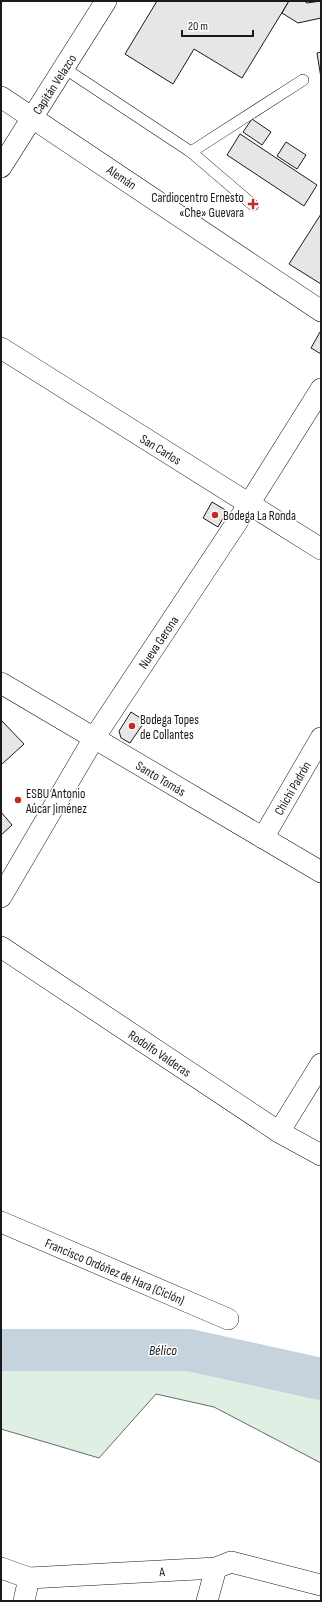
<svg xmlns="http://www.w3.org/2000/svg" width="322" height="1602" viewBox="0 0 322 1602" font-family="'Sofia Sans Condensed',sans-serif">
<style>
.green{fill:#e0efe3;stroke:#6a6a6a}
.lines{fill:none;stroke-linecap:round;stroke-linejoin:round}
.river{stroke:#c6d2dc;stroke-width:42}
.building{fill:#e6e6e6;stroke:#1a1a1a}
.lane-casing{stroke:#1a1a1a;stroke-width:12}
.street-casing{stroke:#1a1a1a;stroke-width:22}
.lane{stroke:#fff;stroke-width:11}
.street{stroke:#fff;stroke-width:21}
.poi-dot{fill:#c62828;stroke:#fff;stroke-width:1.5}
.labels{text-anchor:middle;stroke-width:3;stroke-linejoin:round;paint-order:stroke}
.street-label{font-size:13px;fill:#1a1a1a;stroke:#fff}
.poi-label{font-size:13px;fill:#1a1a1a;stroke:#fff;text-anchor:start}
.water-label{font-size:14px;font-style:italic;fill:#1a1a1a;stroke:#fff}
</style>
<rect width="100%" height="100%" fill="#fff"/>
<!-- green -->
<path class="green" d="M 1,1333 L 33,1339 L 180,1338 L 321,1362 L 321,1463 L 214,1407 L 156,1394 L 99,1458 L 1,1429 Z"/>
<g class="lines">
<!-- river -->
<path class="river" d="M 1,1350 L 189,1350 L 321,1379"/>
</g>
<!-- building -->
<g class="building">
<path d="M 157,1 L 289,1 L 242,78 L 194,49 L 173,84 L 125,54 Z"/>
<path d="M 289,1 L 304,1 L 307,3 L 321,1 L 321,18 L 298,23 L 282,13 Z"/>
<path d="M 321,52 L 321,78 L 317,53 Z"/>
<path d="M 252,119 L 271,132 L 262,145 L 243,132 Z"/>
<path d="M 240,134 L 317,185 L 304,206 L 227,155 Z"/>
<path d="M 286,142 L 306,155 L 297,169 L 277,156 Z"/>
<path d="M 321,214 L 321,284 L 289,264 Z"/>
<path d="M 320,332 L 321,332 L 321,354 L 311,348 Z"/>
<path d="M 212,502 L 227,511 L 218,527 L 203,518 Z"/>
<path d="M 131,712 L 145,721 L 130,743 L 121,738 L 119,731 Z"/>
<path d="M 1,720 L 24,744 L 1,765 Z"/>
<path d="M 1,812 L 12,825 L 1,835 Z"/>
</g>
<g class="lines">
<!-- lane casing -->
<g class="lane-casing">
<g id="lane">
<path d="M 64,68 L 191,152 L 303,80"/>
<path d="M 191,152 L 253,205"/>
</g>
</g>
<!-- street casing -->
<g class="street-casing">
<g id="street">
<path d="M 1,97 L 321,311"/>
<path d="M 1,167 L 106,1"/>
<path d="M 1,348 L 321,549"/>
<path d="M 1,683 L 321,872"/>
<path d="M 263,838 L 321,738"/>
<path d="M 1,897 L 94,738 L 249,504 L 321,389"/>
<path d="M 1,947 L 279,1132 L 321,1155"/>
<path d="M 279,1132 L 321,1064"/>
<path d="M 1,1222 L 228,1319"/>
<path d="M 1,1568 L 29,1578 L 216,1568 L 231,1562 L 321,1585"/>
<path d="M 24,1601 L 29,1578"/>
<path d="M 207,1601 L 216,1568"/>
</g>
</g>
<!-- lane -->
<use href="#lane" class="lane"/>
<!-- street -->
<use href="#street" class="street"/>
</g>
<!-- markers -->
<g class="poi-dot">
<path d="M251 198h4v4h4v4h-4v4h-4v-4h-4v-4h4z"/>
<circle cx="215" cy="515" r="4"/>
<circle cx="132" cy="726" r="4"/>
<circle cx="18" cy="800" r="4"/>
</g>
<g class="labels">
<!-- street labels -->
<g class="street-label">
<text transform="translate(54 84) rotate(-57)" y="5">Capitán Velazco</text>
<text transform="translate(122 177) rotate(34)" y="5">Alemán</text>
<text transform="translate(161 449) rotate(32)" y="5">San Carlos</text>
<text transform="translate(158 642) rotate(-56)" y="5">Nueva Gerona</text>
<text transform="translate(161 778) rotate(31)" y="5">Santo Tomás</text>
<text transform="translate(292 788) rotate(-60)" y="5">Chichi Padrón</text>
<text transform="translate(160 1053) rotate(34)" y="5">Rodolfo Valderas</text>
<text transform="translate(115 1271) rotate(23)" y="5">Francisco Ordóñez de Hara (Ciclón)</text>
<text transform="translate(162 1571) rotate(-3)" y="5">A</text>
</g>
<!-- poi labels -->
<g class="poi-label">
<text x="244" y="202" text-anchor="end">Cardiocentro Ernesto<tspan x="244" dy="15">«Che» Guevara</tspan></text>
<text x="223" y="520">Bodega La Ronda</text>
<text x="140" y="724">Bodega Topes<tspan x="140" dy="15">de Collantes</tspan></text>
<text x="26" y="798">ESBU Antonio<tspan x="26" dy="15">Aúcar Jiménez</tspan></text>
</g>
<!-- water labels -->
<g class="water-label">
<text x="163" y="1355">Bélico</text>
</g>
</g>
<!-- border -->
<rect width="322" height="1602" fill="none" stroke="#1a1a1a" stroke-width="4"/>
<!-- scale -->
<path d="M182 30v6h71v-6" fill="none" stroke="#1a1a1a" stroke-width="2"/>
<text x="188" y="30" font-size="12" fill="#1a1a1a" stroke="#ffffff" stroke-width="3" paint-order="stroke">20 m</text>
</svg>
